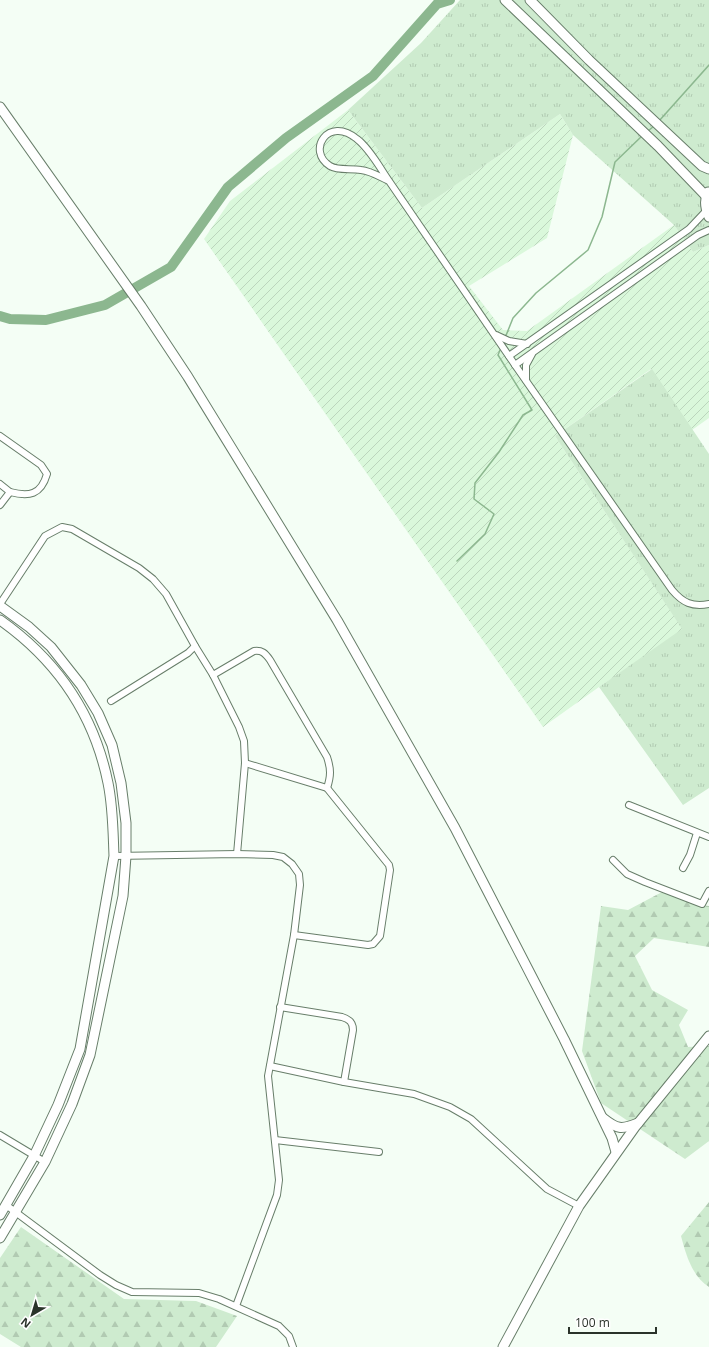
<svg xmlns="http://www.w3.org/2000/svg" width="709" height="1347" viewBox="0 0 709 1347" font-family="'Open Sans',sans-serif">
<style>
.industrial{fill:url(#industrial-furrows)}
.grass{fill:url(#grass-tufts)}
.forest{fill:url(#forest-firs)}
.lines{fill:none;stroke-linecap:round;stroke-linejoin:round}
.stream{stroke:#8cb78f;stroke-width:1.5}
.river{stroke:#8cb78f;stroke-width:10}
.street-casing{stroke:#687e6a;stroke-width:8}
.secondary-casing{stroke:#687e6a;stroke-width:11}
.street{stroke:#fff;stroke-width:6}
.secondary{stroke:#fff;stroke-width:9}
</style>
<defs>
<pattern id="industrial-furrows" width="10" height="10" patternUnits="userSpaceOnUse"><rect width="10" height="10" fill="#daf8db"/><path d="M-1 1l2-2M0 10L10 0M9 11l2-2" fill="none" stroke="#bbd5bc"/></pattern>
<pattern id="grass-tufts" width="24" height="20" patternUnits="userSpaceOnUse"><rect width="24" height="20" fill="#ceebcf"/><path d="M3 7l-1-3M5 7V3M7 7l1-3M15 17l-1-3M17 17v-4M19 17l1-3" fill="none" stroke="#b1cab2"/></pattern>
<pattern id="forest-firs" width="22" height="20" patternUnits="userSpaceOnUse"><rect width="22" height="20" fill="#ceebcf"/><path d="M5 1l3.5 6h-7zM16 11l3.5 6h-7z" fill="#b1cab2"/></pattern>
</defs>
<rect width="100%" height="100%" fill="#f4fef5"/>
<!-- industrial -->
<path class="industrial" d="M 348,110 L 422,208 L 560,114 L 573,135 L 547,238 L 469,286 L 503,330 L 527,331 L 674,225 L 693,252 L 709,245 L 709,418 L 692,430 L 651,369 L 555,436 L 683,630 L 599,687 L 543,727 L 204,239 L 230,201 Z"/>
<!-- grass -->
<g class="grass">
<path d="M 460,0 L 709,0 L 709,245 L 693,252 L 674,225 L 573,135 L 560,114 L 422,208 L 348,110 L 421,43 Z"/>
<path d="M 652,369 L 709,454 L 709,788 L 683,805 L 599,687 L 682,629 L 555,436 Z"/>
</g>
<!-- forest -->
<g class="forest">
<path d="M 662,892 L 702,905 L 709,906 L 709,947 L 654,938 L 635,956 L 652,990 L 688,1010 L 679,1025 L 688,1047 L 709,1046 L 709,1141 L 685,1159 L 601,1103 L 582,1051 L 601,906 L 628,910 Z"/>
<path d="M 709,1202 L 709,1287 C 692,1276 686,1255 681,1236 Z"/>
<path d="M 21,1227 L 124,1299 L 196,1301 L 237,1316 L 216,1347 L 21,1347 L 0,1334 L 0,1258 Z"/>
</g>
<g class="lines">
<!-- stream -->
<g class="stream">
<path d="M 659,121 L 709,65"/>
<path d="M 648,131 L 654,126"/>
<path d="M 505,338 L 513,318 L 536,293 L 588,250 L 602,217 L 615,162 L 643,135"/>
<path d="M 457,561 L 485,534 L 494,514 L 474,499 L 475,483 L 499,452 L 523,415 L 532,410 L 498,355 L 500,350"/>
</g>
<!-- river -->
<path class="river" d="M 0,316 L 10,319 L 46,320 L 105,305 L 171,267 L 228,187 L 286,138 L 373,76 L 437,4 L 450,0"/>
<!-- street casing -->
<g class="street-casing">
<g id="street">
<path d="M 389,181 C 380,177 371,171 361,170 C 351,168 338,171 330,166 C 306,151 328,115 357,139 C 370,149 380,168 389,181 L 515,365 L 672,590 C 683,603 692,607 709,604"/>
<path d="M 496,335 L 509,341 L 527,344"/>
<path d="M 509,356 L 689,229 L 706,211"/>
<path d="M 515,365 L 698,235 L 709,230"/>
<path d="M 526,380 L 526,365 L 532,354"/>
<path d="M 0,436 L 41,465 L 47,474 C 41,495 29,497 10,492"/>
<path d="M 0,484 L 10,492 L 0,505"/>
<path d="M 0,604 L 45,536 L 62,527 L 72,529 L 139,568 L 153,579 L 166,594 L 195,646 L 213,675 L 239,727 L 244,741 L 245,763 L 237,854"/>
<path d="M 213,675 L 254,651 C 262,650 265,653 270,660 L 327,757 C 331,769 331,776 327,788"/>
<path d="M 111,701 L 188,653 L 195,646"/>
<path d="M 245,763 L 327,788 L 389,865 L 390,870 L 380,936 L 373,944 L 368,945 L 294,935"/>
<path d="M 629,805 L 709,837"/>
<path d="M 114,856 L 237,854 L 273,855 L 283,857 L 292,864 L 299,874 L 300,885 L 294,935 L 268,1076 L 279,1180 L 277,1195 L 236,1306"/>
<path d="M 613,860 L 627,874 L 645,882 L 702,904 L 709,891"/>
<path d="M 683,868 L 690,855 L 697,833"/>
<path d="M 280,1007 L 342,1017 C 349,1019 353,1022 353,1030 L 344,1082"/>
<path d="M 270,1066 L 344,1082 L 414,1094 L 450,1107 L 471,1119 L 547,1189 L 579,1206"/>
<path d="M 0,1135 L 45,1162"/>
<path d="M 275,1140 L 379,1152"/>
<path d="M 6,1205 L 100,1275 L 116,1285 L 132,1292 L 199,1293 L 219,1299 L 279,1326 L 289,1336 L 293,1347"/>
</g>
</g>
<!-- secondary casing -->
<g class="secondary-casing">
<g id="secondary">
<path d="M 505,0 L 658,146 L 706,196"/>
<path d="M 530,0 L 589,60 L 702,166 L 709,169"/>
<path d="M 0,107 L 141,306 L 188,377 L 337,620 L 455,828 L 564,1039 L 612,1138 L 616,1152"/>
<path d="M 708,192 C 704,200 705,208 709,217"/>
<path d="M 0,606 L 29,627 L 51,647 L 81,685 L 98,713 L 112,745 L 121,783 L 126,823 L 126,856 L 123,896 L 90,1055 L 72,1104 L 45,1162 L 0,1238"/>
<path d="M 0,620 C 58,661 94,714 108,783 C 113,807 113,832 114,856 L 80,1049 L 58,1105 L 34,1156 L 0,1215"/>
<path d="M 603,1118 C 617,1129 621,1130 638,1123"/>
<path d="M 503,1347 L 579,1206 L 635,1127 L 709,1036"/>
</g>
</g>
<!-- street -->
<use href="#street" class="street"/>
<!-- secondary -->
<use href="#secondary" class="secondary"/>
</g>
<!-- north arrow -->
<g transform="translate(32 1315) rotate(218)" stroke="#ffffff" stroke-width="3" paint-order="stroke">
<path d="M0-3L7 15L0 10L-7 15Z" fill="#2a332a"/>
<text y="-6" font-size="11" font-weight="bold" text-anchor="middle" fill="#2a332a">N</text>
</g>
<!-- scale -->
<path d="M569 1327v6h87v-6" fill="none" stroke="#2a332a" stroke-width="2"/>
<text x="575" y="1327" font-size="12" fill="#2a332a" stroke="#ffffff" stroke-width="3" paint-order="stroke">100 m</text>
</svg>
